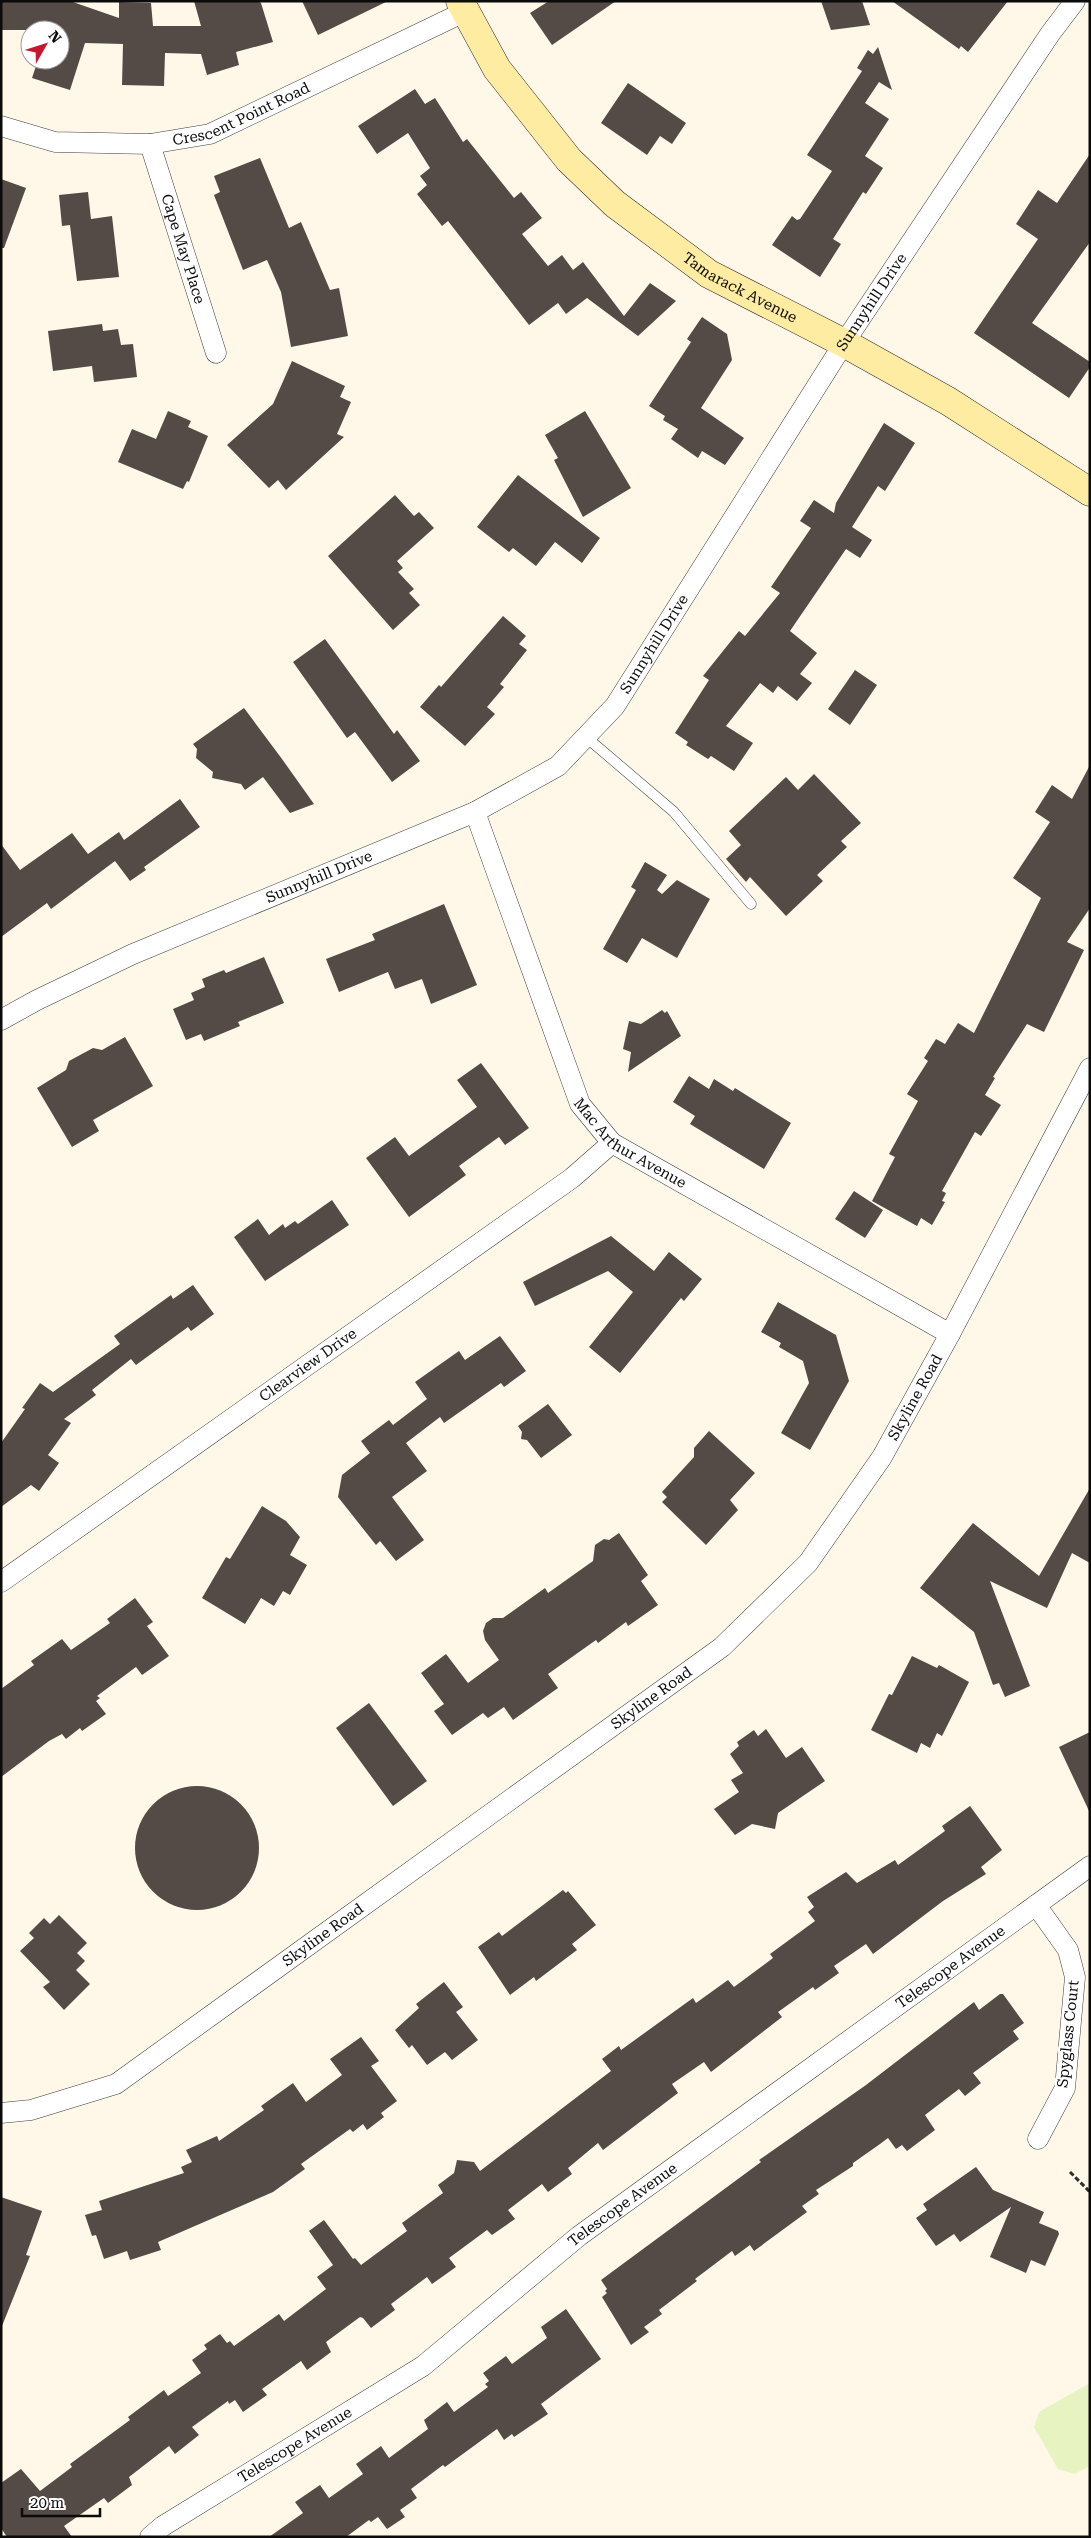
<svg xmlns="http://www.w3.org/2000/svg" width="1091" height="2538" viewBox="0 0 1091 2538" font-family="'Roboto Serif',serif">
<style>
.pitch{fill:#e7f3c1}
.building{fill:#544a46}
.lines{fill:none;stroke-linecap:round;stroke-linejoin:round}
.lane-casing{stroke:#3e3e3e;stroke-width:11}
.street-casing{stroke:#3e3e3e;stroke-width:21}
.secondary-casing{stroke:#2d2d2d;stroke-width:29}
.path{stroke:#2d2d2d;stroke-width:3;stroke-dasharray:5 2.5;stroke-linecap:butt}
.lane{stroke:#fff;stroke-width:10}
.street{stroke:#fff;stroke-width:20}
.secondary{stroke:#ffeca3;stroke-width:28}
.labels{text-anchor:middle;stroke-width:5;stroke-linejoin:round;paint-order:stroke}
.street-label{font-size:15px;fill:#0b0b0b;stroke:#fff}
</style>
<rect width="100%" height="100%" fill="#fff8e8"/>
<!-- pitch -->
<path class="pitch" d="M 1090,2383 L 1090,2466 L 1074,2474 L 1058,2469 L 1034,2427 L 1039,2412 Z"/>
<!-- building -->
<g class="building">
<path d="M 1,1 L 70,1 L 119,18 L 119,2 L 151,3 L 153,26 L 201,26 L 194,1 L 258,1 L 261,3 L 273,42 L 236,52 L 239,65 L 207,75 L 201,54 L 165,53 L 164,86 L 122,85 L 123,44 L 85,43 L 70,90 L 32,78 L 38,60 L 60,60 L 60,30 L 1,30 Z"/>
<path d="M 302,1 L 388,1 L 318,35 Z"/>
<path d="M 549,1 L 616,1 L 552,45 L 530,13 Z"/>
<path d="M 821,1 L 862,1 L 870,25 L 831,30 Z"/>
<path d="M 892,1 L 1008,1 L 968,52 L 961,46 L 959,49 Z"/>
<path d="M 878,47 L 892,90 L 879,82 L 865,103 L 889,119 L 865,156 L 883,168 L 866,194 L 863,192 L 833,239 L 841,244 L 820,277 L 772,245 L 792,216 L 797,220 L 800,219 L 832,171 L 807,155 L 862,71 L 857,68 L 868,50 L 873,54 Z"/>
<path d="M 628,83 L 686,123 L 672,144 L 660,136 L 647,155 L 601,123 Z"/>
<path d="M 415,89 L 425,104 L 435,98 L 463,142 L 467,139 L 514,198 L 521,192 L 542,218 L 522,234 L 548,266 L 562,255 L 573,270 L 583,262 L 624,316 L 650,283 L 676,301 L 638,336 L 587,298 L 566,314 L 558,303 L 529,325 L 448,221 L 442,226 L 417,194 L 427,185 L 420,176 L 430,168 L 408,133 L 377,154 L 358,126 Z"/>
<path d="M 1090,154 L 1090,242 L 1032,323 L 1090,362 L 1090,367 L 1069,398 L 974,333 L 1038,239 L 1016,224 L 1038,190 L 1057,203 Z"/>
<path d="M 260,158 L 289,228 L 301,222 L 330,290 L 339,288 L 348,336 L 291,347 L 281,292 L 267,260 L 243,270 L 214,195 L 220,192 L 214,176 Z"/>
<path d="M 1,179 L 26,188 L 4,248 L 1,248 Z"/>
<path d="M 88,192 L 91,219 L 112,216 L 119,277 L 77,281 L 70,225 L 62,226 L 59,195 Z"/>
<path d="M 702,317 L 727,334 L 732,360 L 701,408 L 744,438 L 725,465 L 702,451 L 698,458 L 671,439 L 678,429 L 663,420 L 665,416 L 649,406 L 691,342 L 687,339 Z"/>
<path d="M 102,324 L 103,331 L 118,329 L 121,345 L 133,344 L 137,377 L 94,382 L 92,366 L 53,371 L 48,331 Z"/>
<path d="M 292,361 L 345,386 L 340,397 L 351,402 L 337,434 L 344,437 L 286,490 L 278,480 L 269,488 L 227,445 L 273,404 Z"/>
<path d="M 168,411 L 191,421 L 188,427 L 208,436 L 189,482 L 187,481 L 183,489 L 118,462 L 132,429 L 156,439 Z"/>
<path d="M 585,411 L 631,488 L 583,517 L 554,460 L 558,458 L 545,435 Z"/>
<path d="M 884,423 L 915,443 L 885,491 L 878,486 L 852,527 L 872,540 L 860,558 L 846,549 L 790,631 L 817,653 L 800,674 L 812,683 L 797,701 L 778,686 L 773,693 L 760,683 L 726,726 L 753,743 L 734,771 L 711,756 L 708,759 L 686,745 L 688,742 L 675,733 L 709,680 L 703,676 L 739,631 L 745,636 L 780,593 L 771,587 L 811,528 L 800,521 L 814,500 L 834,513 L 836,503 Z"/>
<path d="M 518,475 L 600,538 L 582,563 L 555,542 L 536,566 L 513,548 L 509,552 L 477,527 Z"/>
<path d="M 395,495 L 414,516 L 419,512 L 434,528 L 397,561 L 403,568 L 398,572 L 414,589 L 409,593 L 420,605 L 393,630 L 328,556 Z"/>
<path d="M 503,616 L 526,636 L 519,644 L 527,650 L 500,684 L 504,687 L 487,707 L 495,714 L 465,746 L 420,707 L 439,685 L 441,687 Z"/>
<path d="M 325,639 L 394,734 L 397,730 L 420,761 L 392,782 L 355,732 L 347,738 L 293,662 Z"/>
<path d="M 855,670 L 877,685 L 850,725 L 828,709 Z"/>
<path d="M 244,708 L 282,759 L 314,804 L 290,813 L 263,777 L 245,790 L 241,784 L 212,778 L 213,772 L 196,758 L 197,749 L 193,744 Z"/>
<path d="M 1090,765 L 1090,908 L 1067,942 L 1084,950 L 1044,1032 L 1027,1024 L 993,1077 L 995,1078 L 985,1095 L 1001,1105 L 981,1136 L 975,1132 L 942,1191 L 946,1193 L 942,1201 L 945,1202 L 932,1225 L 921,1218 L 917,1226 L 872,1201 L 895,1157 L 889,1154 L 918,1101 L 907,1094 L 928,1061 L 924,1058 L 936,1039 L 945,1044 L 958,1023 L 974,1033 L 1041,898 L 1013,878 L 1050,822 L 1035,812 L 1052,785 L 1072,799 Z"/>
<path d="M 814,774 L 861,823 L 841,841 L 847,847 L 817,875 L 823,881 L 786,916 L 750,877 L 746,882 L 726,859 L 741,845 L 729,831 L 786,777 L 798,790 Z"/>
<path d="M 180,799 L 200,827 L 144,867 L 146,870 L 130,881 L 115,861 L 51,909 L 47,903 L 1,937 L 1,844 L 20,870 L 72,833 L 88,854 L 119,832 L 124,840 Z"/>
<path d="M 645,862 L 667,875 L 657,890 L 662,894 L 677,880 L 710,899 L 677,958 L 642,938 L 627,963 L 603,949 L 636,890 L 631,887 Z"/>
<path d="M 444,904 L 477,985 L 431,1004 L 422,979 L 395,989 L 388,972 L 339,992 L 326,959 L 375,940 L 372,934 Z"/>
<path d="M 264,957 L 284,1003 L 238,1022 L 240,1026 L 204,1041 L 201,1034 L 186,1040 L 173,1009 L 194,1000 L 191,993 L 205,987 L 202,979 L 224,970 L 226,973 Z"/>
<path d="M 662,1010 L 665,1013 L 667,1011 L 681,1036 L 628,1072 L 631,1052 L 623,1049 L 629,1021 L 641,1024 Z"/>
<path d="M 125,1037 L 153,1086 L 93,1120 L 99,1131 L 72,1147 L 37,1088 L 66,1070 L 69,1061 L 93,1048 L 102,1050 Z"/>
<path d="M 481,1063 L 529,1128 L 505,1145 L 499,1137 L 459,1166 L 466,1175 L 409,1217 L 366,1158 L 395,1137 L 409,1156 L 477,1107 L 457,1080 Z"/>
<path d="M 689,1076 L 709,1089 L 714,1079 L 733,1091 L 735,1088 L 791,1123 L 764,1169 L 690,1124 L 695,1116 L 673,1102 Z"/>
<path d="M 854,1191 L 883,1210 L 865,1238 L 835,1219 Z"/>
<path d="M 332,1200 L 349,1225 L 265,1281 L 234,1237 L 258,1219 L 269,1235 L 283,1224 L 285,1228 L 295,1221 L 298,1224 Z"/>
<path d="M 611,1236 L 654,1271 L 669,1252 L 702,1279 L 684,1301 L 681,1298 L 620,1373 L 589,1347 L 633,1292 L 608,1271 L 535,1306 L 523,1282 Z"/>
<path d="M 193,1285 L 214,1314 L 191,1331 L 188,1327 L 136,1365 L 131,1359 L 92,1390 L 96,1395 L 64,1419 L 71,1423 L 48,1455 L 59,1463 L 39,1491 L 31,1485 L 1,1507 L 1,1443 L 25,1409 L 22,1408 L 40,1383 L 53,1392 L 120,1344 L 114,1336 L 171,1295 L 173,1299 Z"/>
<path d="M 778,1302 L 836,1335 L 849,1381 L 810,1450 L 781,1433 L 809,1383 L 803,1361 L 779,1347 L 781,1343 L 761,1332 Z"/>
<path d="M 500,1336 L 526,1371 L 504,1387 L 501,1383 L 444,1423 L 440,1417 L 406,1443 L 427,1471 L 392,1497 L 424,1540 L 396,1561 L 380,1541 L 376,1545 L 338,1497 L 342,1475 L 370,1453 L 361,1441 L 389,1420 L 393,1425 L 427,1399 L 415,1382 L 459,1351 L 465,1360 Z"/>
<path d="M 548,1404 L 572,1435 L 541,1458 L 527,1440 L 521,1439 L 522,1432 L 518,1426 Z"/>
<path d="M 709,1431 L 755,1473 L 730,1500 L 738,1510 L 706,1545 L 662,1502 L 667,1497 L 662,1492 L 694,1457 L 694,1448 Z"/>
<path d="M 1090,1488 L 1090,1563 L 1072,1553 L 1047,1608 L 990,1581 L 1030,1686 L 1005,1697 L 999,1683 L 993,1685 L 974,1632 L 920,1588 L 973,1523 L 1039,1576 Z"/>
<path d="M 262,1506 L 286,1521 L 300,1537 L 290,1555 L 307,1565 L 290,1595 L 283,1591 L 274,1606 L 261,1598 L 245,1624 L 202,1598 L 226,1557 L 230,1559 Z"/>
<path d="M 619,1533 L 648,1575 L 641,1581 L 658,1605 L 628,1626 L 626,1622 L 598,1643 L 596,1640 L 548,1674 L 558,1688 L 513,1720 L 504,1707 L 488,1718 L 483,1713 L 452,1735 L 434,1711 L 444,1704 L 421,1673 L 446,1654 L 468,1683 L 499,1660 L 485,1640 L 483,1631 L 486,1623 L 493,1618 L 503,1618 L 545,1588 L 548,1593 L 593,1561 L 595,1545 L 604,1539 L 609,1540 Z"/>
<path d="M 135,1598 L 153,1622 L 147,1626 L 169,1656 L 142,1675 L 136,1667 L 97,1696 L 100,1698 L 96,1701 L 106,1714 L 82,1731 L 80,1728 L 66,1739 L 62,1734 L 49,1741 L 1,1777 L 1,1689 L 34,1665 L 31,1661 L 62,1639 L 71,1650 L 110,1623 L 107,1619 Z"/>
<path d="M 912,1656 L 937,1668 L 939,1665 L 969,1682 L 942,1736 L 937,1733 L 930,1748 L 921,1743 L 917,1753 L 871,1730 L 889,1694 L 892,1695 Z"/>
<path d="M 369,1703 L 427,1781 L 393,1806 L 336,1728 Z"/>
<path d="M 766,1729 L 786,1758 L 802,1747 L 825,1781 L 778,1813 L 775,1829 L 752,1824 L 735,1835 L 714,1809 L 739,1792 L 731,1780 L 743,1773 L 730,1754 L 739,1746 L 737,1742 L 754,1730 L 758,1736 Z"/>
<path d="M 1090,1732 L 1090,1813 L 1059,1747 Z"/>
<circle cx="197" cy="1848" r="62"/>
<path d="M 970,1806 L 1002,1850 L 981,1867 L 986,1874 L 943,1901 L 873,1954 L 866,1944 L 834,1966 L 839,1973 L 815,1990 L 813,1987 L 778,2012 L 782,2017 L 711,2072 L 704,2062 L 672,2084 L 678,2093 L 603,2150 L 598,2143 L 568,2168 L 572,2174 L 548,2192 L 542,2184 L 508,2210 L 515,2219 L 492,2235 L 487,2230 L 449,2258 L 456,2267 L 432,2284 L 427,2277 L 391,2304 L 395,2310 L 371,2328 L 363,2318 L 360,2317 L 326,2342 L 331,2352 L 307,2370 L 301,2361 L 262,2389 L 267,2395 L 243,2412 L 235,2400 L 229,2404 L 228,2401 L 192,2427 L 199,2435 L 175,2454 L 169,2446 L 129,2477 L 132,2485 L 108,2503 L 104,2498 L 64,2526 L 72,2537 L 7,2537 L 1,2528 L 1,2483 L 21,2469 L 40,2491 L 72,2467 L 70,2464 L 130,2420 L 128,2417 L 164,2390 L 168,2396 L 201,2373 L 192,2360 L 207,2349 L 204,2345 L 220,2334 L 227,2343 L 230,2341 L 234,2346 L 279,2314 L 284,2321 L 326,2289 L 317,2277 L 333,2265 L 309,2231 L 324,2220 L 353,2259 L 355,2258 L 361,2265 L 407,2231 L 402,2223 L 443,2193 L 438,2185 L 454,2173 L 457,2160 L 474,2162 L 480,2171 L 611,2071 L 602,2059 L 619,2046 L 621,2050 L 693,1998 L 696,2003 L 728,1980 L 734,1987 L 773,1958 L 770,1954 L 815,1921 L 808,1912 L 814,1907 L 807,1897 L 846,1872 L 857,1883 L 895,1860 L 898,1865 L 945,1831 L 942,1826 Z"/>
<path d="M 563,1890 L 566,1893 L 568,1891 L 596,1925 L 572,1944 L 577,1950 L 536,1981 L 534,1977 L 510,1995 L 478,1947 L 499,1932 L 502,1936 Z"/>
<path d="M 59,1915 L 87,1943 L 77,1953 L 85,1961 L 76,1970 L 90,1984 L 64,2010 L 43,1987 L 50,1982 L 20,1951 L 34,1938 L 29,1933 L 44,1918 L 50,1924 Z"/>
<path d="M 444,1982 L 463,2007 L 456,2012 L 478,2040 L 452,2060 L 445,2052 L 427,2065 L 412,2045 L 409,2048 L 395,2030 L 419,2008 L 416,2004 Z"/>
<path d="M 1000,1994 L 1003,1994 L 1024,2023 L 1013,2031 L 1019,2039 L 973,2073 L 981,2083 L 965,2096 L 959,2089 L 925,2115 L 935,2130 L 907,2151 L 902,2145 L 896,2149 L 888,2138 L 880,2144 L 853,2163 L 853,2166 L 816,2190 L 819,2194 L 802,2206 L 807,2212 L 754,2251 L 750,2245 L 735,2256 L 732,2251 L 695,2279 L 697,2281 L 659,2310 L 662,2314 L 644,2327 L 649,2332 L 631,2345 L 602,2297 L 607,2293 L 605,2291 L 607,2289 L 601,2280 L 761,2162 L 759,2160 L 866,2085 L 974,2002 L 979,2010 Z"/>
<path d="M 361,2037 L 379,2061 L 371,2066 L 397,2101 L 381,2113 L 384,2117 L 367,2130 L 363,2124 L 353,2132 L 350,2129 L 301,2164 L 305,2169 L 273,2192 L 158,2242 L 161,2250 L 130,2260 L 127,2251 L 104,2259 L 96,2235 L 92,2236 L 85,2215 L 102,2210 L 99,2201 L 184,2173 L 181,2167 L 192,2162 L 186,2150 L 217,2136 L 219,2141 L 264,2110 L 261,2106 L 293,2083 L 306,2102 L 342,2075 L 330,2059 Z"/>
<path d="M 976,2167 L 993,2190 L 1044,2212 L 1039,2223 L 1058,2231 L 1059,2234 L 1045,2266 L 1031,2260 L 1026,2273 L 990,2257 L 1011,2207 L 960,2242 L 954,2234 L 936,2246 L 916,2218 L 927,2210 L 923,2204 Z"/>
<path d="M 1,2197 L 42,2211 L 26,2255 L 30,2256 L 2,2326 Z"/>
<path d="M 566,2309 L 601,2359 L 541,2404 L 548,2414 L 514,2437 L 512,2434 L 504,2440 L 497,2429 L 445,2467 L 443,2465 L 411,2489 L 417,2498 L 400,2510 L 405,2517 L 387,2529 L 378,2517 L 371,2522 L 369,2520 L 346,2537 L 269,2537 L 303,2513 L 295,2502 L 320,2485 L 329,2498 L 363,2474 L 356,2464 L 381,2446 L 389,2458 L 428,2429 L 424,2420 L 447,2402 L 454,2412 L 488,2387 L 485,2384 L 489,2381 L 483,2373 L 506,2356 L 512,2364 L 547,2338 L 541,2327 Z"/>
</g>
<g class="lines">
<!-- lane casing -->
<g class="lane-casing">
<path id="lane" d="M 586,737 L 674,812 L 751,904"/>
</g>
<!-- street casing -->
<g class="street-casing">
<g id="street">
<path id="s1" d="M 1,126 L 55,142 L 150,144 L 210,134 L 464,12"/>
<path id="s2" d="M 150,144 L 216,353"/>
<path id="s3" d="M 475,812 L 580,1104 L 612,1143 L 950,1334"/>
<path id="s4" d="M 1,1020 L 37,1000 L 133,954 L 475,812 L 558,766 L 615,706 L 844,343 L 1050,34 L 1075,1"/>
<path id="s5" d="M 1,1582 L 572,1178 L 612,1143"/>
<path d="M 1036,1905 L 1068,1950 L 1075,1977 L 1065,2088 L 1038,2139"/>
<path id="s6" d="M 1,2113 L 31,2110 L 116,2084 L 722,1647 L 808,1563 L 882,1457 L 950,1334 L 1090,1068"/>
<path id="s7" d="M 150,2537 L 163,2526 L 423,2366 L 579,2236 L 1090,1866"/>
</g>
</g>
<!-- secondary casing -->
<g class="secondary-casing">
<g id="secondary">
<path id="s8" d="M 460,1 L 497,69 L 569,160 L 615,204 L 709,274 L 844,343 L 948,401 L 1090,492"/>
</g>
</g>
<!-- path -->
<path class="path" d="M 1070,2172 L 1090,2192"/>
<!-- lane -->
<use href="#lane" class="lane"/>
<!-- street -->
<use href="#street" class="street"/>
<!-- secondary -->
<use href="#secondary" class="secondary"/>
</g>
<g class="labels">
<!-- street labels -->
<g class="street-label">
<text dy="5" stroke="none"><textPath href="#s1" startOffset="248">Crescent Point Road</textPath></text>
<text dy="5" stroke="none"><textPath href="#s2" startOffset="110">Cape May Place</textPath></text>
<text dy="5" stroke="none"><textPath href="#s8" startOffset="408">Tamarack Avenue</textPath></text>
<text dy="5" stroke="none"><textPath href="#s4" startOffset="1174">Sunnyhill Drive</textPath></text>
<text dy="5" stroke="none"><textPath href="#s4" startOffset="769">Sunnyhill Drive</textPath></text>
<text dy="5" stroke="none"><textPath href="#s4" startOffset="349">Sunnyhill Drive</textPath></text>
<text dy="5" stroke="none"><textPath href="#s3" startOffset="375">Mac Arthur Avenue</textPath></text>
<text dy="5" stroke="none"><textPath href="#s5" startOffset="376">Clearview Drive</textPath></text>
<text dy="5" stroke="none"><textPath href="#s6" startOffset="1184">Skyline Road</textPath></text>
<text dy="5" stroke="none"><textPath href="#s6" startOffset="779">Skyline Road</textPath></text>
<text dy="5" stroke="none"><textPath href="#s6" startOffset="374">Skyline Road</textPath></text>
<text dy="5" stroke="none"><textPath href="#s7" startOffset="984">Telescope Avenue</textPath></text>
<text transform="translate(1068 2034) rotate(-84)" y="5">Spyglass Court</text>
<text dy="5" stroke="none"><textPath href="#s7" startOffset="579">Telescope Avenue</textPath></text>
<text dy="5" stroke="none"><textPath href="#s7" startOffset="172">Telescope Avenue</textPath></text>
</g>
</g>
<!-- border -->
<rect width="1091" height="2538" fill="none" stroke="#0b0b0b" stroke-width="5"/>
<!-- north arrow -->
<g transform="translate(45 45) rotate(51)"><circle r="24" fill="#ffffff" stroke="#9d9d9d"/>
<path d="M0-4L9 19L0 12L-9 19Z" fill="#c71630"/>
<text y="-8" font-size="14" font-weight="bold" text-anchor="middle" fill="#0b0b0b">N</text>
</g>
<!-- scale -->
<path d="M22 2508v8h78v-8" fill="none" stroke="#0b0b0b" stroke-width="2.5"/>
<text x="30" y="2508" font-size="15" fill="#0b0b0b" stroke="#ffffff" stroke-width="4" paint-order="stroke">20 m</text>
</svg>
